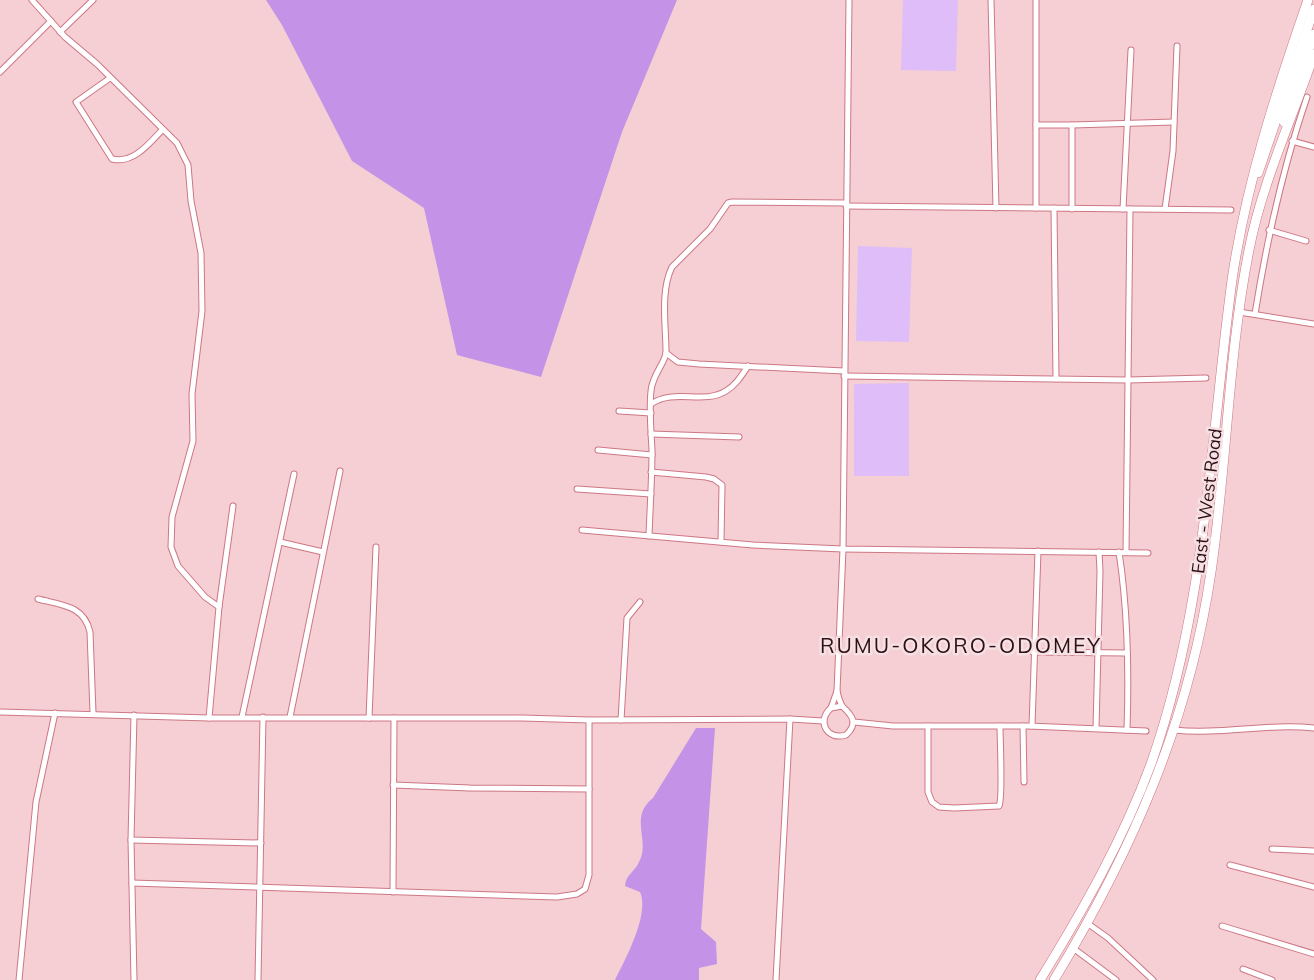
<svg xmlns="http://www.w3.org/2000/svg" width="1314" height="980" viewBox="0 0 1314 980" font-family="Mulish,sans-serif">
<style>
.green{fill:#dfbdf8}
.forest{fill:#c492e7}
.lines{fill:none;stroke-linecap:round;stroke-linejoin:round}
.minor-casing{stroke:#cd7784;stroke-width:7}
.primary-casing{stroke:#cd7784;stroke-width:10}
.minor{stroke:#fff;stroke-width:5}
.primary{stroke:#fff;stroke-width:9}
.labels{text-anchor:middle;stroke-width:5;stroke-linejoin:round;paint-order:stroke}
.street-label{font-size:18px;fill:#2f0e15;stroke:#f5e1e3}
.quarter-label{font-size:21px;letter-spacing:2px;fill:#2f0e15;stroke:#f5e1e3}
</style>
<rect width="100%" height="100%" fill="#f5cfd3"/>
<!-- green -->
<g class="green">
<path d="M 903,0 L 958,0 L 956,71 L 901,70 Z"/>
<path d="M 858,246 L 912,248 L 909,342 L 856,341 Z"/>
<path d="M 909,383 L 909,476 L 854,476 L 854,384 Z"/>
</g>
<!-- forest -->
<g class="forest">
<path d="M 266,0 L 677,0 L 622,132 L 541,377 L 457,355 L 424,208 L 352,161 L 282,25 Z"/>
<path d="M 696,728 L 715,728 L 701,929 L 716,942 L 717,964 L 699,968 L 699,980 L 615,980 C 625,960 650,914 640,892 L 625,886 C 626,874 635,872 639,862 C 651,840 628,818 653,798 Z"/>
</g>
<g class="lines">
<!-- minor casing -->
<g class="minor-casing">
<g id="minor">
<path d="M 32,0 L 65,37 L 97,64 L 177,143 L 188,165 L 191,201 L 201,253 L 202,311 L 192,394 L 193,441 L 172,517 L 171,547 L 178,566 L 205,597 L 219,607"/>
<path d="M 991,0 L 996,208"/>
<path d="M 1036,0 L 1036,208"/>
<path d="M 60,32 L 93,0"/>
<path d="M 0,72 L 51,21"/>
<path d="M 110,78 L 76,102 L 112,159 C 133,164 149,144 162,130"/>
<path d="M 1036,125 L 1072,125 L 1072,209"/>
<path d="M 1072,125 L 1174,122"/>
<path d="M 1292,141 L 1314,147"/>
<path d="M 846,206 L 1231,210"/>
<path d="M 1054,208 L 1056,379"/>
<path d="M 1123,209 L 1131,50"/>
<path d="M 1165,209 L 1173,151 L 1177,46"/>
<path d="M 1269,230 L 1306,241"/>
<path d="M 1239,312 L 1314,324"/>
<path d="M 1255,314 C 1267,239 1282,170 1307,97"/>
<path d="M 666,353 L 678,362 L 699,364 L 844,371"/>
<path d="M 844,376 L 1128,380 L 1206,378"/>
<path d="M 651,404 C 674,388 703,405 726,391 C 736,385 742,375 748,366"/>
<path d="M 619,411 L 651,413"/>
<path d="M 651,434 L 739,437"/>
<path d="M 598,450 L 652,455"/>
<path d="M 651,472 L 706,477 L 714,479 L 722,485 L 721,542"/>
<path d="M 577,489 L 651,494"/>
<path d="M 582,530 L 753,545 L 843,549 L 1148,553"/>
<path d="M 649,536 C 650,507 652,479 652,450 C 651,430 649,410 651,391 C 652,375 666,362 666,352 C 666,326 660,291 672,267 L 710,229 L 728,203 L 732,202 L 846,203"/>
<path d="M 280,542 L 323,552"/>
<path d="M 1119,552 C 1128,611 1129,671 1127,730"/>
<path d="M 1126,552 L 1130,209"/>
<path d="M 38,599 C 61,605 84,605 90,632 L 93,713"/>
<path d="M 1033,652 L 1126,653"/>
<path d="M 837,691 C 838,696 840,703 843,707 C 853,716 858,724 846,735 C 827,741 816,721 831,708 L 842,706"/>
<path d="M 831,708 L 837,691 L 843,549 L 849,0"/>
<path d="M 0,712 L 209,718 L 522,718 L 589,720 L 790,719 L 823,721"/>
<path d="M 134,715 L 131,840 L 134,980"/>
<path d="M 242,717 L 294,474"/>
<path d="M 290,717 L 340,471"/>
<path d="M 209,718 L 219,607 L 233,506"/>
<path d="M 369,718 L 376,547"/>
<path d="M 621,720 L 627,618 L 640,602"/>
<path d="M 854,722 L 893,726 L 1029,726 L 1146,731"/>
<path d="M 928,726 L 928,792 L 932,802 L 939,807 L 954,808 L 999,806 C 1003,799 1000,740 1000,726"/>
<path d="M 1023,726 L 1024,782"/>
<path d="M 1032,726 L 1038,551"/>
<path d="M 1096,728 L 1100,571 L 1099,552"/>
<path d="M 1174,730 C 1221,735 1267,723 1314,728"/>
<path d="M 393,785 L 470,788 L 589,789"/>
<path d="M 131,840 L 261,843"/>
<path d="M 1272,849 L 1314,851"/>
<path d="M 1230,865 L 1314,887"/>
<path d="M 132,883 L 557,897 L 577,894 L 585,889 L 589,875 L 589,720"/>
<path d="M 393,892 L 394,718"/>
<path d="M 1087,923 L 1108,938 L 1153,980"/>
<path d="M 1222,926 L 1314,954"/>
<path d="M 1073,948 L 1116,980"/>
<path d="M 1243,969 L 1272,980"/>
<path d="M 19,980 L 36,802 L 55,713"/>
<path d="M 258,980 L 263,717"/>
<path d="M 776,980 L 790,719"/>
</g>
</g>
<!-- primary casing -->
<g class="primary-casing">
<g id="primary">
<path d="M 1284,122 L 1314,34"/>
<path d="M 1258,173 L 1314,9"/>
<path d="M 1040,980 C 1082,912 1123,840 1151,764 C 1206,608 1210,443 1232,280 C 1246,184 1276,92 1308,0"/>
<path d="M 1054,980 C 1132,851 1189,722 1211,572 C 1227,465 1228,356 1249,250 C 1262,183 1292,119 1314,54"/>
</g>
</g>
<!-- minor -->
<use href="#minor" class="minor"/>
<!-- primary -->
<use href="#primary" class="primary"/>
</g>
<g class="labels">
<!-- street labels -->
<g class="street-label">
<text transform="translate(1207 501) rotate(-83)" y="6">East - West Road</text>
</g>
<!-- quarter labels -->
<g class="quarter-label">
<text x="961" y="653">RUMU-OKORO-ODOMEY</text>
</g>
</g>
</svg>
